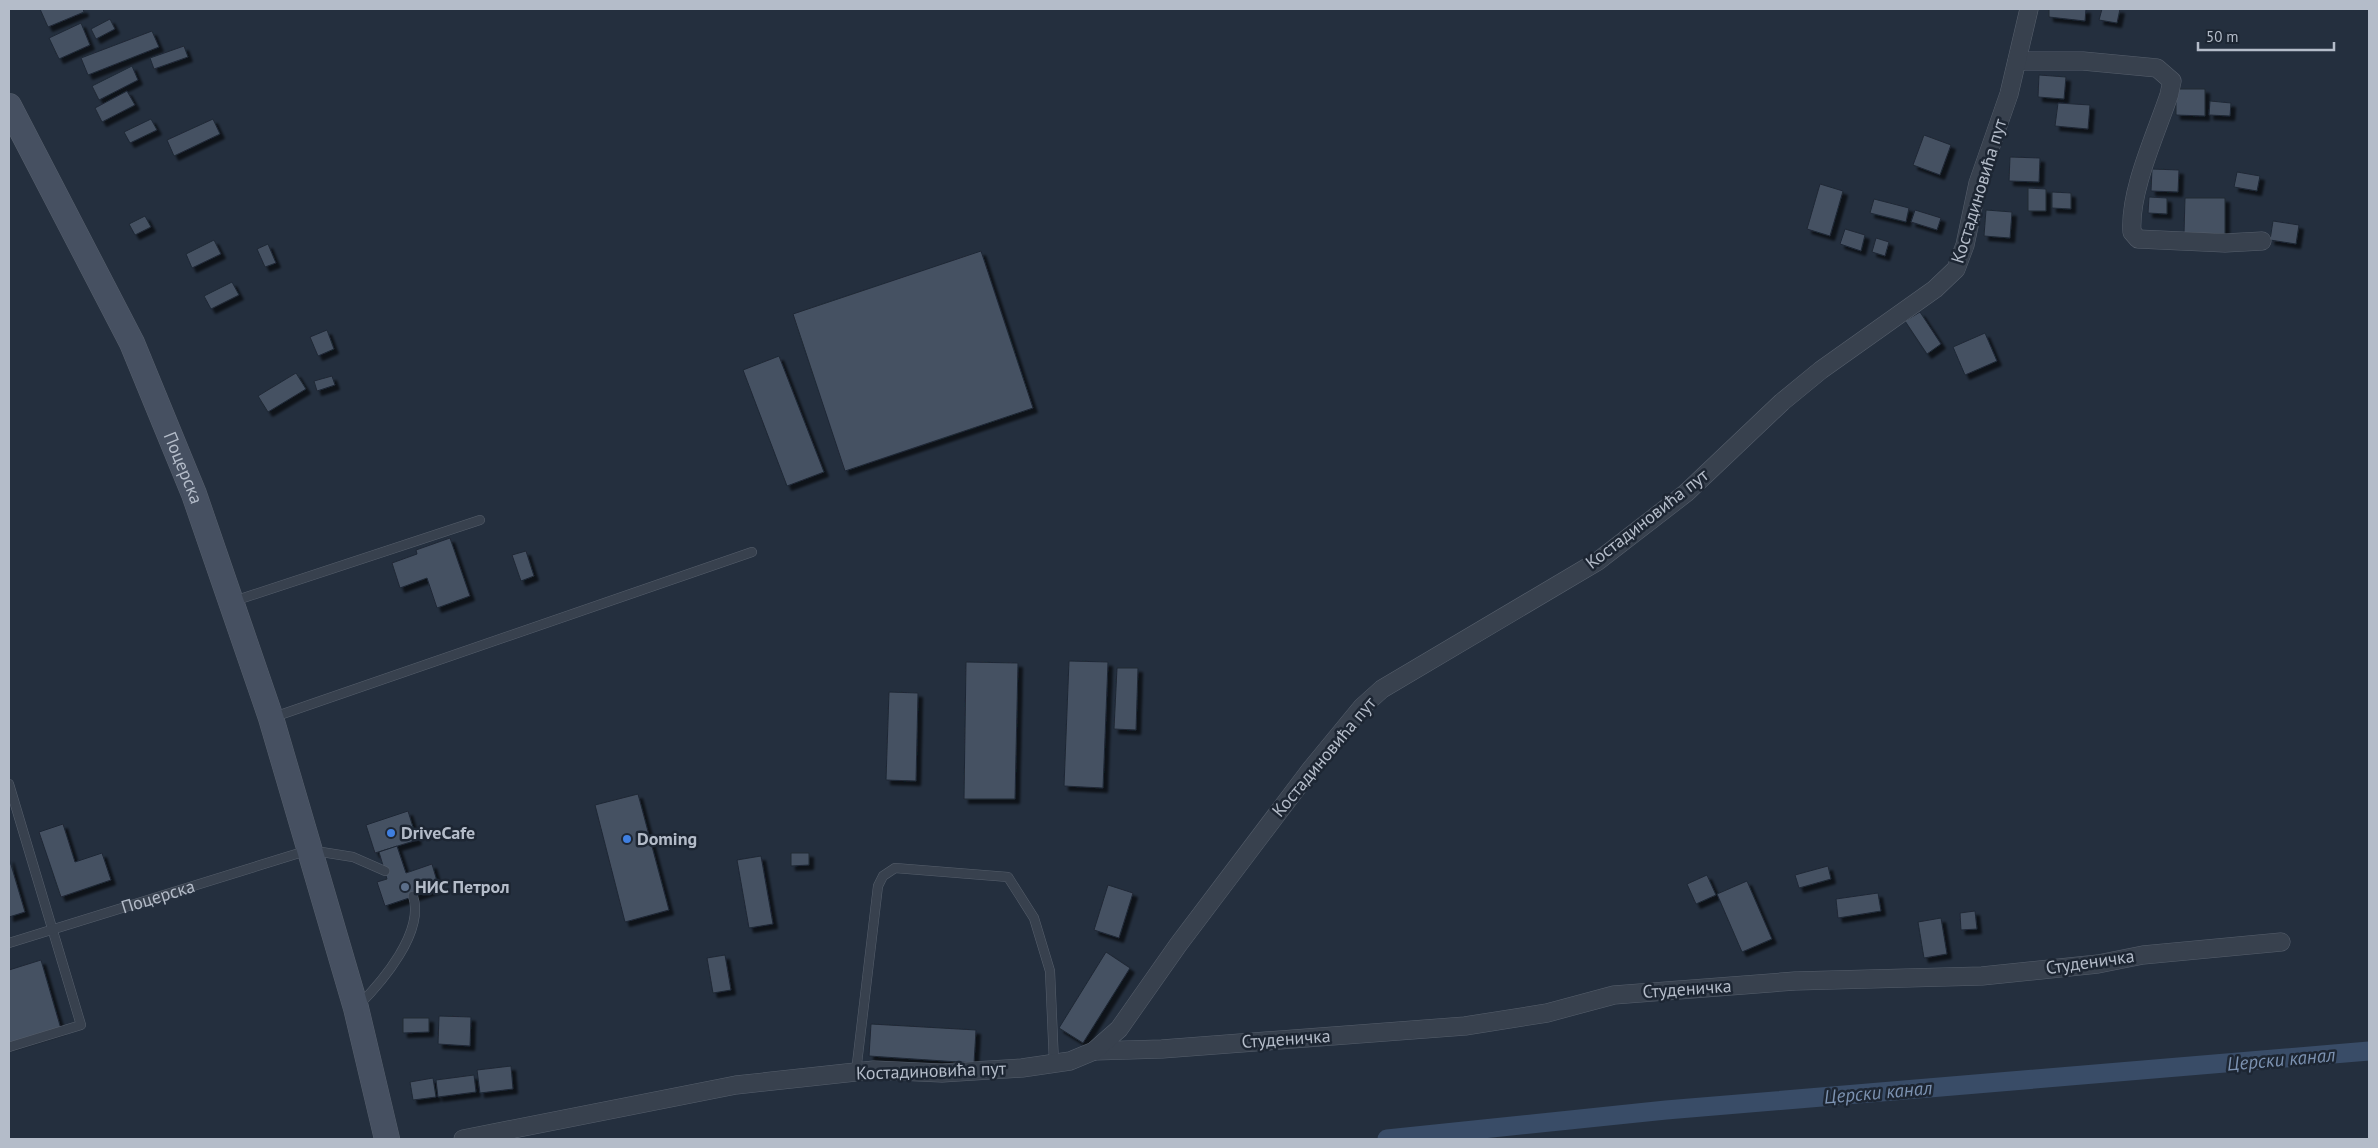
<svg xmlns="http://www.w3.org/2000/svg" width="2378" height="1148" viewBox="0 0 2378 1148" font-family="'PT Sans',sans-serif">
<style>
.lines{fill:none;stroke-linecap:round;stroke-linejoin:round}
.canal{stroke:#394c67;stroke-width:19}
.building{fill:#455162;stroke:#1f2835;filter:url(#shadow)}
.lane-casing{stroke:#565f6c;stroke-width:10}
.street-casing{stroke:#565f6c;stroke-width:19}
.secondary-casing{stroke:#565f6c;stroke-width:26}
.lane{stroke:#38414e;stroke-width:9}
.street{stroke:#38414e;stroke-width:18}
.secondary{stroke:#465061;stroke-width:25}
.shop-dot{fill:#3f7fe0;stroke:#1d2633;stroke-width:2}
.service-dot{fill:#5c6f8a;stroke:#1d2633;stroke-width:2}
.labels{text-anchor:middle;stroke-width:5;stroke-linejoin:round;paint-order:stroke}
.street-label{font-size:18px;fill:#b4bcc9;stroke:#1d2633}
.poi-label{font-size:18px;font-weight:bold;fill:#b4bcc9;stroke:#1d2633;text-anchor:start}
.water-label{font-size:19px;font-style:italic;fill:#7c92b1;stroke:#1d2633}
</style>
<defs>
<filter id="shadow"><feDropShadow dx="4.5" dy="4.5" stdDeviation="1" flood-color="#0009"/></filter>
</defs>
<rect width="100%" height="100%" fill="#242f3e"/>
<g class="lines">
<!-- canal -->
<path class="canal" d="M 1387,1139 L 1666,1110 L 2369,1051"/>
</g>
<!-- building -->
<g class="building">
<path d="M 40,9 L 83,9 L 84,12 L 48,27 Z"/>
<path d="M 2049,9 L 2086,9 L 2085,21 L 2049,17 Z"/>
<path d="M 2102,9 L 2120,9 L 2117,23 L 2099,20 Z"/>
<path d="M 110,19 L 115,29 L 96,39 L 91,29 Z"/>
<path d="M 81,23 L 90,45 L 59,59 L 49,38 Z"/>
<path d="M 152,31 L 159,47 L 88,75 L 81,58 Z"/>
<path d="M 184,46 L 188,57 L 154,69 L 150,58 Z"/>
<path d="M 132,66 L 138,80 L 99,100 L 92,86 Z"/>
<path d="M 2039,75 L 2066,77 L 2064,99 L 2038,97 Z"/>
<path d="M 2176,89 L 2205,89 L 2205,116 L 2176,115 Z"/>
<path d="M 127,91 L 135,105 L 102,122 L 95,108 Z"/>
<path d="M 2210,101 L 2231,103 L 2230,116 L 2209,115 Z"/>
<path d="M 2058,103 L 2090,105 L 2088,129 L 2055,126 Z"/>
<path d="M 151,119 L 157,130 L 130,143 L 124,132 Z"/>
<path d="M 213,119 L 220,134 L 174,156 L 167,140 Z"/>
<path d="M 1924,135 L 1951,145 L 1940,175 L 1913,165 Z"/>
<path d="M 2010,157 L 2040,158 L 2039,182 L 2009,181 Z"/>
<path d="M 2152,169 L 2179,170 L 2178,192 L 2151,191 Z"/>
<path d="M 2237,172 L 2260,176 L 2257,191 L 2234,187 Z"/>
<path d="M 1820,184 L 1843,191 L 1830,236 L 1807,229 Z"/>
<path d="M 2028,188 L 2046,189 L 2046,211 L 2028,211 Z"/>
<path d="M 2052,192 L 2071,193 L 2071,209 L 2052,208 Z"/>
<path d="M 2149,197 L 2167,198 L 2167,214 L 2148,213 Z"/>
<path d="M 2185,198 L 2225,198 L 2225,234 L 2184,234 Z"/>
<path d="M 1874,199 L 1909,208 L 1906,222 L 1870,213 Z"/>
<path d="M 1915,210 L 1941,218 L 1937,230 L 1911,222 Z"/>
<path d="M 1986,210 L 2012,212 L 2010,238 L 1984,236 Z"/>
<path d="M 145,216 L 151,227 L 135,235 L 129,224 Z"/>
<path d="M 2273,221 L 2299,225 L 2296,244 L 2270,240 Z"/>
<path d="M 1845,229 L 1865,235 L 1861,251 L 1840,244 Z"/>
<path d="M 1876,238 L 1889,242 L 1885,256 L 1872,252 Z"/>
<path d="M 214,240 L 221,254 L 192,268 L 186,254 Z"/>
<path d="M 268,244 L 276,263 L 265,267 L 257,249 Z"/>
<path d="M 981,251 L 1033,408 L 845,471 L 793,314 Z"/>
<path d="M 232,282 L 239,295 L 211,309 L 204,296 Z"/>
<path d="M 1920,312 L 1941,344 L 1927,354 L 1905,321 Z"/>
<path d="M 327,330 L 334,349 L 318,356 L 310,337 Z"/>
<path d="M 1985,333 L 1997,361 L 1965,375 L 1953,347 Z"/>
<path d="M 779,356 L 824,472 L 787,486 L 743,370 Z"/>
<path d="M 296,373 L 306,389 L 268,412 L 258,396 Z"/>
<path d="M 332,376 L 335,385 L 317,391 L 314,381 Z"/>
<path d="M 450,538 L 470,596 L 437,608 L 427,578 L 400,588 L 392,563 L 417,554 L 416,550 Z"/>
<path d="M 526,551 L 534,576 L 521,581 L 512,555 Z"/>
<path d="M 1069,661 L 1108,662 L 1103,788 L 1064,786 Z"/>
<path d="M 966,662 L 1018,663 L 1015,799 L 964,799 Z"/>
<path d="M 1117,668 L 1138,668 L 1136,730 L 1114,729 Z"/>
<path d="M 889,692 L 918,693 L 916,781 L 886,780 Z"/>
<path d="M 638,794 L 669,910 L 625,922 L 595,805 Z"/>
<path d="M 408,811 L 417,840 L 375,853 L 366,825 Z"/>
<path d="M 63,824 L 75,862 L 102,853 L 111,880 L 61,897 L 39,832 Z"/>
<path d="M 397,846 L 406,873 L 432,864 L 439,888 L 385,906 L 377,882 L 387,879 L 379,852 Z"/>
<path d="M 791,853 L 809,853 L 809,865 L 791,866 Z"/>
<path d="M 761,856 L 773,924 L 749,928 L 737,860 Z"/>
<path d="M 9,858 L 25,912 L 9,917 Z"/>
<path d="M 1828,866 L 1831,879 L 1799,888 L 1795,875 Z"/>
<path d="M 1707,875 L 1716,895 L 1696,904 L 1687,884 Z"/>
<path d="M 1747,881 L 1772,939 L 1742,952 L 1717,894 Z"/>
<path d="M 1108,885 L 1133,893 L 1119,938 L 1094,930 Z"/>
<path d="M 1878,893 L 1881,911 L 1838,918 L 1836,899 Z"/>
<path d="M 1975,911 L 1977,929 L 1961,930 L 1960,913 Z"/>
<path d="M 1941,918 L 1947,954 L 1924,958 L 1918,922 Z"/>
<path d="M 1106,952 L 1130,968 L 1083,1043 L 1059,1028 Z"/>
<path d="M 725,955 L 731,990 L 713,993 L 707,958 Z"/>
<path d="M 41,960 L 61,1029 L 9,1045 L 9,970 Z"/>
<path d="M 439,1016 L 471,1017 L 470,1046 L 438,1044 Z"/>
<path d="M 403,1018 L 429,1018 L 429,1032 L 403,1033 Z"/>
<path d="M 871,1024 L 976,1030 L 974,1063 L 869,1056 Z"/>
<path d="M 511,1066 L 513,1089 L 480,1093 L 477,1070 Z"/>
<path d="M 474,1075 L 476,1092 L 438,1097 L 436,1080 Z"/>
<path d="M 433,1078 L 436,1097 L 413,1100 L 410,1082 Z"/>
</g>
<g class="lines">
<!-- lane casing -->
<g class="lane-casing">
<g id="lane">
<path d="M 234,601 L 480,520"/>
<path d="M 274,717 L 752,552"/>
<path d="M 9,784 L 81,1025 L 9,1047"/>
<path id="s1" d="M 9,943 L 309,850 L 353,857 L 385,871"/>
<path d="M 358,1006 C 382,982 425,932 413,896"/>
<path d="M 856,1072 L 878,886 L 883,876 L 895,868 L 1008,877 L 1034,918 L 1050,971 L 1054,1063"/>
</g>
</g>
<!-- street casing -->
<g class="street-casing">
<g id="street">
<path d="M 2017,61 L 2083,61 L 2157,68 L 2172,81 L 2169,95 C 2156,134 2129,191 2132,232 L 2138,239 L 2225,243 L 2262,241"/>
<path d="M 1094,1051 L 1162,1049 L 1465,1026 L 1547,1013 L 1614,995 L 1795,981 L 1982,976 L 2098,964 L 2143,955 L 2281,942"/>
<path d="M 463,1139 L 736,1085 L 874,1070 L 942,1073 L 1022,1068 L 1070,1061 L 1094,1051 L 1119,1029 L 1178,945 L 1311,769 L 1362,707 L 1382,689 L 1598,561 L 1686,493 L 1782,402 L 1821,370 L 1935,289 L 1956,269 L 1965,245 L 1978,183 L 2009,94 L 2029,9"/>
</g>
</g>
<!-- secondary casing -->
<g class="secondary-casing">
<g id="secondary">
<path id="s2" d="M 9,106 L 132,343 L 194,494 L 271,718 L 356,1008 L 387,1139"/>
</g>
</g>
<!-- lane -->
<use href="#lane" class="lane"/>
<!-- street -->
<use href="#street" class="street"/>
<!-- secondary -->
<use href="#secondary" class="secondary"/>
</g>
<!-- markers -->
<g class="shop-dot">
<circle cx="391" cy="833" r="5"/>
<circle cx="627" cy="839" r="5"/>
</g>
<circle class="service-dot" cx="405" cy="887" r="5"/>
<g class="labels">
<!-- street labels -->
<g class="street-label">
<text transform="translate(1979 191) rotate(-73)" y="6">Костадиновића пут</text>
<text dy="6" stroke="none"><textPath href="#s2" startOffset="402">Поцерска</textPath></text>
<text transform="translate(1647 519) rotate(-38)" y="6">Костадиновића пут</text>
<text transform="translate(1324 757) rotate(-50)" y="6">Костадиновића пут</text>
<text dy="6" stroke="none"><textPath href="#s1" startOffset="156">Поцерска</textPath></text>
<text transform="translate(2090 962) rotate(-8)" y="6">Студеничка</text>
<text transform="translate(1687 989) rotate(-4)" y="6">Студеничка</text>
<text transform="translate(1286 1039) rotate(-4)" y="6">Студеничка</text>
<text transform="translate(931 1071) rotate(-2)" y="6">Костадиновића пут</text>
</g>
<!-- poi labels -->
<g class="poi-label">
<text x="401" y="839">DriveCafe</text>
<text x="637" y="845">Doming</text>
<text x="415" y="893">НИС Петрол</text>
</g>
<!-- water labels -->
<g class="water-label">
<text transform="translate(2281 1059) rotate(-5)" y="7">Церски канал</text>
<text transform="translate(1878 1092) rotate(-5)" y="7">Церски канал</text>
</g>
</g>
<!-- border -->
<rect width="2378" height="1148" fill="none" stroke="#b4bcc9" stroke-width="20"/>
<!-- scale -->
<path d="M2198 42v8h136v-8" fill="none" stroke="#b4bcc9" stroke-width="2.5"/>
<text x="2206" y="42" font-size="15" fill="#b4bcc9" stroke="#1d2633" stroke-width="4" paint-order="stroke">50 m</text>
</svg>
